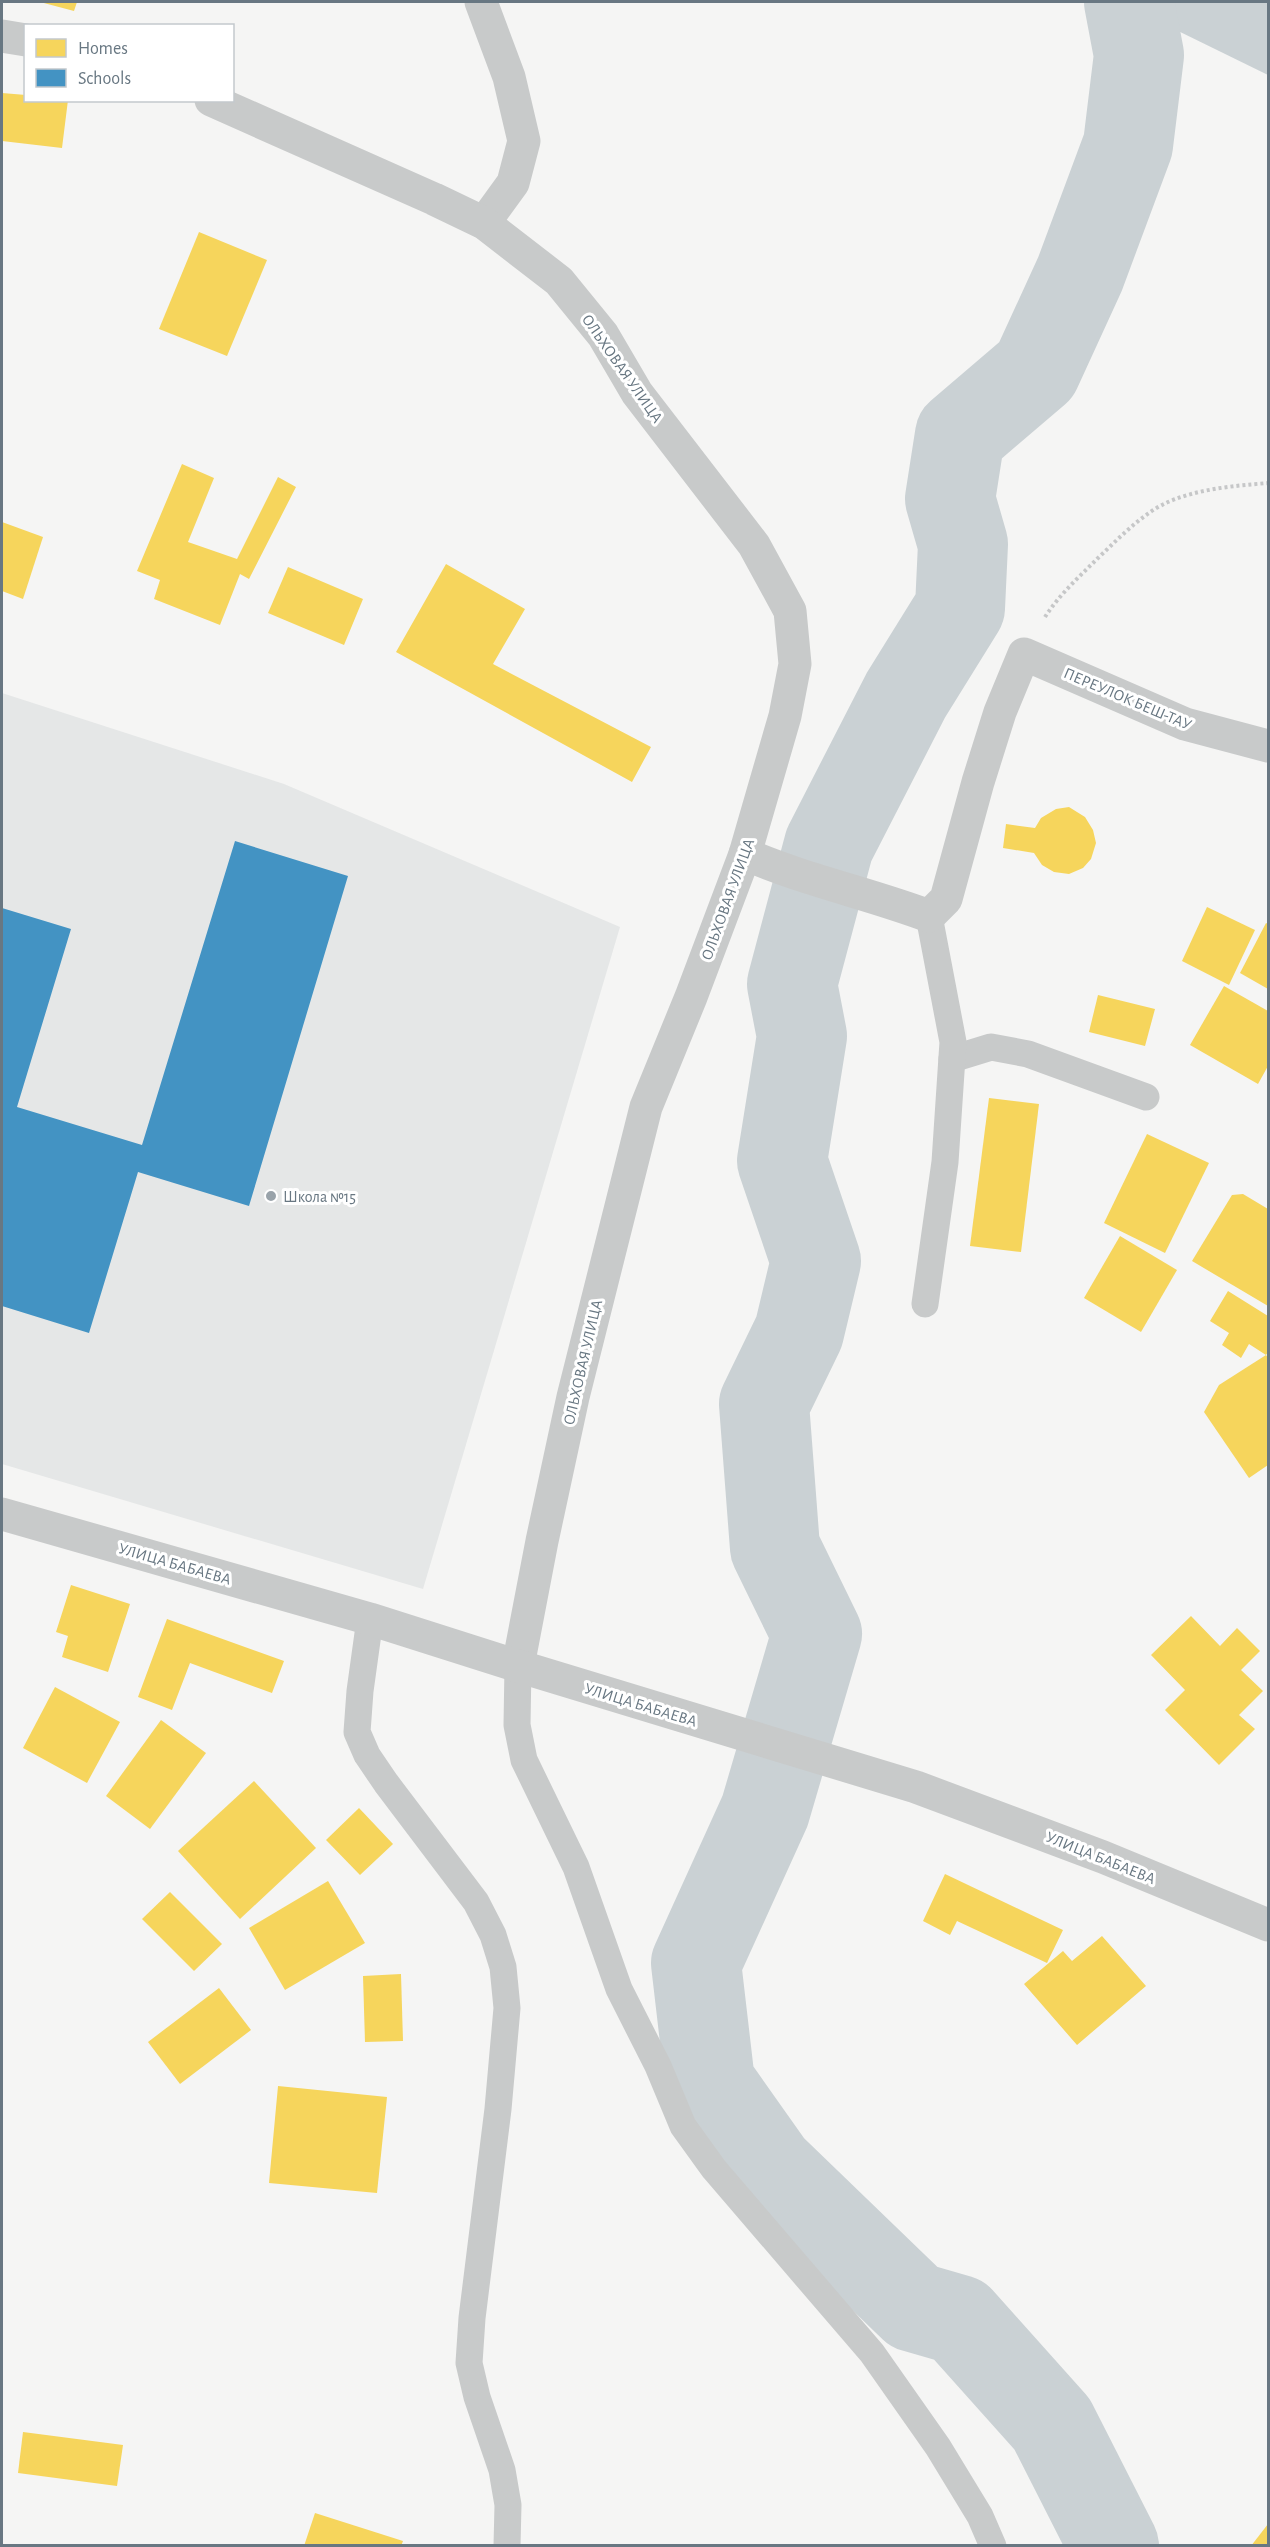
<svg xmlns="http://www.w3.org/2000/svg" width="1270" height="2547" viewBox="0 0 1270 2547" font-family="'Alegreya Sans',sans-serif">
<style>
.built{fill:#e5e7e7}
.water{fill:#cad1d4}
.homes{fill:#f6d55c}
.schools{fill:#4393c3}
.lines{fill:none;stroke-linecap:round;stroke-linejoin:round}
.river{stroke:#cad1d4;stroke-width:90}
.path{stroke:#c6c7c8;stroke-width:4;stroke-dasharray:3 3;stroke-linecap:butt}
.lane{stroke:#c8caca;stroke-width:27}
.street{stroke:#c8caca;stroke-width:33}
.poi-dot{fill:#99a3aa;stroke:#fff;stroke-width:2}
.labels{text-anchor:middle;stroke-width:6;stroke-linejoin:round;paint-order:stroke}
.street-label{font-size:16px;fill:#687782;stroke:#fff}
.poi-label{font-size:16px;fill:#687782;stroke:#fff;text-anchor:start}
</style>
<rect width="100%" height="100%" fill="#f5f5f4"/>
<!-- built -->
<path class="built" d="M 2,693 L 284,784 L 620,927 L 423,1589 L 2,1464 Z"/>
<!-- water -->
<path class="water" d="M 1119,2 L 1268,2 L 1268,75 Z"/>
<!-- homes -->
<g class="homes">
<path d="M 40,2 L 77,2 L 74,11 Z"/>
<path d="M 2,93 L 26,95 L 26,100 L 68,100 L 62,148 L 2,141 Z"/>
<path d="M 199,232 L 267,260 L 227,356 L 159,329 Z"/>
<path d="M 182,464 L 214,478 L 188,542 L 237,559 L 278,477 L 296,487 L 249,579 L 240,574 L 220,625 L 154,599 L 160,580 L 137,571 Z"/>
<path d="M 2,522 L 43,537 L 23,599 L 2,591 Z"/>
<path d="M 446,564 L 525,609 L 493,664 L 651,747 L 632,782 L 396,652 Z"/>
<path d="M 288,567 L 363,599 L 344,645 L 268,613 Z"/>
<path d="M 1069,807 L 1085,817 L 1093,830 L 1096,843 L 1091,859 L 1083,868 L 1069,874 L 1054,872 L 1042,865 L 1034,853 L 1003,848 L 1006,824 L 1035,828 L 1041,818 L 1056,809 Z"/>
<path d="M 1207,907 L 1255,930 L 1229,985 L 1182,961 Z"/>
<path d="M 1266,923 L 1268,924 L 1268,989 L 1240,973 Z"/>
<path d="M 1224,986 L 1268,1011 L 1268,1066 L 1258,1084 L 1190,1045 Z"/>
<path d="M 1098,995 L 1155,1009 L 1145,1046 L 1089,1032 Z"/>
<path d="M 989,1098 L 1039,1104 L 1021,1252 L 970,1246 Z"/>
<path d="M 1147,1134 L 1209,1163 L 1165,1253 L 1104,1223 Z"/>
<path d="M 1243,1194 L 1268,1209 L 1268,1306 L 1192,1261 L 1232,1195 Z"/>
<path d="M 1120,1236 L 1177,1270 L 1141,1332 L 1084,1298 Z"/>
<path d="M 1228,1291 L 1268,1316 L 1268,1352 L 1266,1355 L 1249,1344 L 1241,1358 L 1222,1345 L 1229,1333 L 1210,1321 Z"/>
<path d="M 1266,1355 L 1268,1358 L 1268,1465 L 1249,1478 L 1204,1412 L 1219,1385 Z"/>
<path d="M 71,1585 L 130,1604 L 108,1672 L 62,1657 L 68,1636 L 56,1632 Z"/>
<path d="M 1191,1616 L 1220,1646 L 1237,1628 L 1260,1651 L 1241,1670 L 1263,1691 L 1239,1715 L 1255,1729 L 1219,1765 L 1165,1710 L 1185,1690 L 1151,1655 Z"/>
<path d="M 167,1619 L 284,1661 L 272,1693 L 190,1663 L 172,1710 L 138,1697 Z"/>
<path d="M 55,1687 L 120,1722 L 87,1783 L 23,1748 Z"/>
<path d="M 161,1720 L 206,1753 L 150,1829 L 106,1796 Z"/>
<path d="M 254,1781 L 316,1848 L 240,1919 L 178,1851 Z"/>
<path d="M 359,1808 L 393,1844 L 360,1875 L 326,1840 Z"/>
<path d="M 945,1874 L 1063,1930 L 1047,1963 L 957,1921 L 950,1935 L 923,1921 Z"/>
<path d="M 328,1881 L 365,1943 L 285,1990 L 249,1928 Z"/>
<path d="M 170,1892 L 222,1944 L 194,1971 L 142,1919 Z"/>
<path d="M 1102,1936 L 1146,1986 L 1077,2045 L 1024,1984 L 1063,1951 L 1072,1961 Z"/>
<path d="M 401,1974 L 403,2041 L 365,2042 L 363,1976 Z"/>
<path d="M 219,1988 L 251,2030 L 180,2084 L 148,2042 Z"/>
<path d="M 278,2086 L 387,2097 L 377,2193 L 269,2183 Z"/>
<path d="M 23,2432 L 123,2445 L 117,2486 L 18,2473 Z"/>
<path d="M 315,2513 L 403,2541 L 401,2546 L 304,2546 Z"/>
<path d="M 1268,2524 L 1268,2546 L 1251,2546 Z"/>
</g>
<!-- schools -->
<path class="schools" d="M 235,841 L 348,876 L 249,1206 L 138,1172 L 89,1333 L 2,1306 L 2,908 L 71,929 L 17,1107 L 142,1145 Z"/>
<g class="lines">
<!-- river -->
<path class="river" d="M 1114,2546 L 1052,2424 L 959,2320 L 914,2307 L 770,2168 L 710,2083 L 696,1963 L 765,1811 L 817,1634 L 775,1548 L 764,1404 L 799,1332 L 816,1261 L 782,1161 L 802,1036 L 792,984 L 829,845 L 906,695 L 960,608 L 963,544 L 950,499 L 960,435 L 1036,370 L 1080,274 L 1128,145 L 1139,55 L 1129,2"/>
<!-- path -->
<path class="path" d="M 1045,617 C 1059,595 1079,577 1097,559 C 1114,543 1130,526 1149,513 C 1180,490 1231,486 1268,483"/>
<!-- lane -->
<g class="lane">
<path d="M 952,1059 L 991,1047 L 1028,1054 L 1146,1097"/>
<path d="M 925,1304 L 945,1162 L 953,1042 L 929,916"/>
<path d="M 370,1619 L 360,1691 L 357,1732 L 367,1755 L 386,1783 L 476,1902 L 493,1935 L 503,1967 L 507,2008 L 498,2109 L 472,2318 L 469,2363 L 477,2397 L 502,2470 L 508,2505 L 507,2546"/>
<path d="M 518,1666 L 517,1725 L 524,1760 L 576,1867 L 619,1989 L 658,2066 L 683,2126 L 714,2169 L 872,2353 L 938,2447 L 980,2516 L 993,2546"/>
</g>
<!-- street -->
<g class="street">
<path d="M 481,2 L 509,77 L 524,141 L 513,183 L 484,223"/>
<path d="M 2,36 L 26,40"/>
<path d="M 211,100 L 434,199 L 484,223 L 559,281 L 603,335 L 637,393 L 754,545 L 790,611 L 795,664 L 785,716 L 745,854 L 691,997 L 646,1107 L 573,1397 L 542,1541 L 518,1666"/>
<path d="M 745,854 C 804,880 868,893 929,916 L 946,899 L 978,782 L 1000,712 L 1024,654 L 1185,724 L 1268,746"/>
<path d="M 2,1514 L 370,1619 L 518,1666 L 916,1787 L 1103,1857 L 1268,1925"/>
</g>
</g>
<!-- markers -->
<circle class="poi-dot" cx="271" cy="1196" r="6"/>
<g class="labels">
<!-- street labels -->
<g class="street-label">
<text transform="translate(623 368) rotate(55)" y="6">ОЛЬХОВАЯ УЛИЦА</text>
<text transform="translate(1128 698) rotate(23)" y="6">ПЕРЕУЛОК БЕШ-ТАУ</text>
<text transform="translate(727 899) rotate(-70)" y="6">ОЛЬХОВАЯ УЛИЦА</text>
<text transform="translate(582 1362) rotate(-77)" y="6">ОЛЬХОВАЯ УЛИЦА</text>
<text transform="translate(175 1563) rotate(16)" y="6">УЛИЦА БАБАЕВА</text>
<text transform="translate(641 1704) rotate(17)" y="6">УЛИЦА БАБАЕВА</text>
<text transform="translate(1101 1857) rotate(22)" y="6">УЛИЦА БАБАЕВА</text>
</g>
<!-- poi labels -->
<g class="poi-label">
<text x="283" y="1202">Школа №15</text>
</g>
</g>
<!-- border -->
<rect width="1270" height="2547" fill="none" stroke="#687782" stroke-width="6"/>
<!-- legend -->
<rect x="24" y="24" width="210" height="78" fill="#ffffff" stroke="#c3c9cd" stroke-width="1.5"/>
<rect x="36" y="39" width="30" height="18" fill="#f6d55c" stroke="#c3c9cd" stroke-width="1.5"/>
<text x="78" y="54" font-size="18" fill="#687782">Homes</text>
<rect x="36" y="69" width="30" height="18" fill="#4393c3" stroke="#c3c9cd" stroke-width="1.5"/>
<text x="78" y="84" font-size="18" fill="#687782">Schools</text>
</svg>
